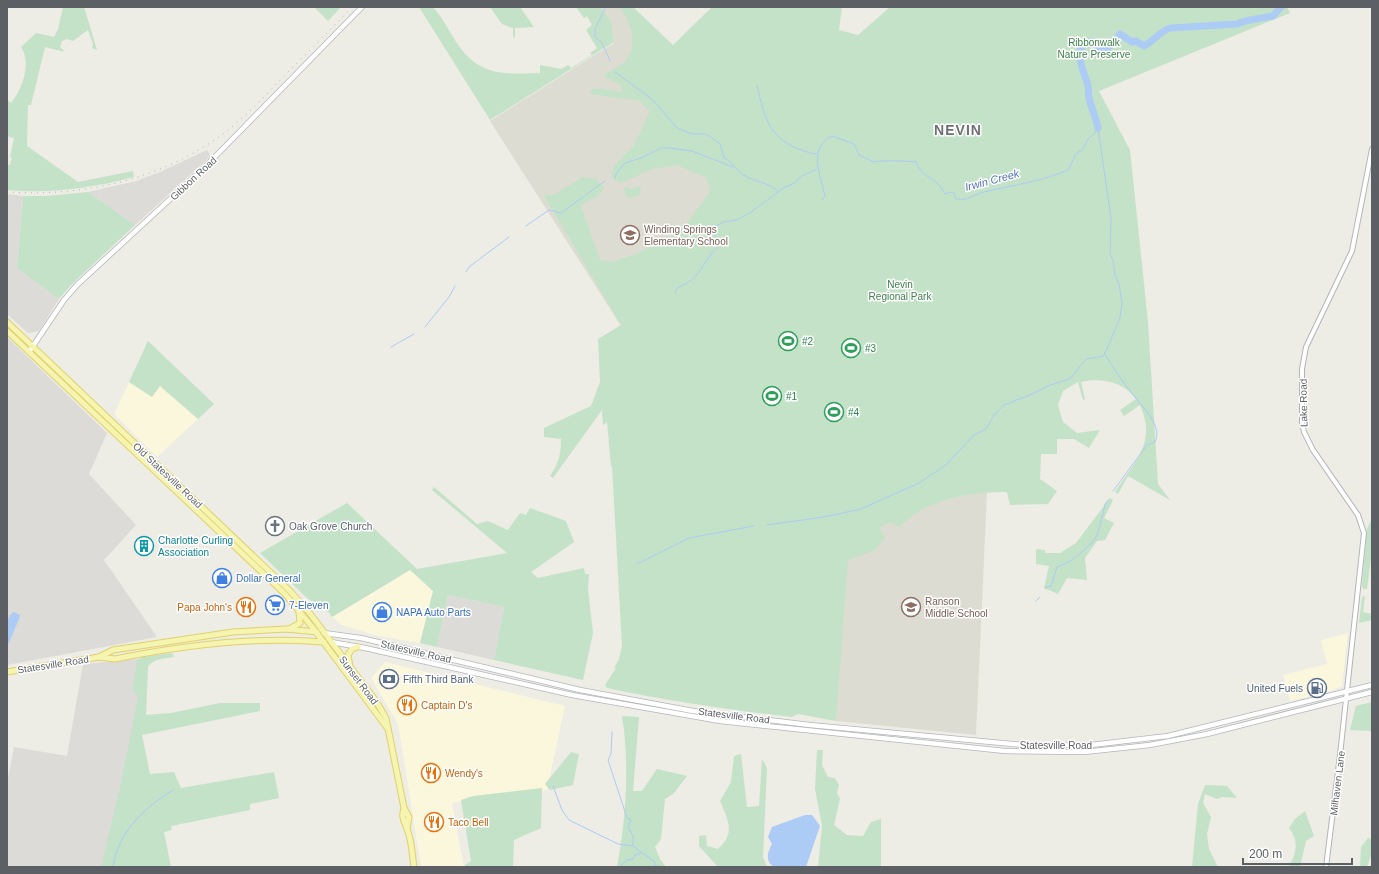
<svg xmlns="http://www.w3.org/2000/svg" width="1379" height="874" viewBox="0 0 1379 874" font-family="Arial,sans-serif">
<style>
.commercial{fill:#faf7dd}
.industrial{fill:#dcdbd7}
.education{fill:#dddcd3}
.green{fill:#c4e2c8}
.water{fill:#accbf5}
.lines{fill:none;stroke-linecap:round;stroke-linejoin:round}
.stream{stroke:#accbf5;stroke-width:1}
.river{stroke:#accbf5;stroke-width:7}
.tertiary-casing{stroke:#b2b4b8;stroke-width:6}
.secondary-casing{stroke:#b3b6ba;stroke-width:6}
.primary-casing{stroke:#e1d169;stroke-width:7}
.tertiary{stroke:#fff;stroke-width:4}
.secondary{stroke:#fff;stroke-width:4.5}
.primary{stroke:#f6f4b1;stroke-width:5}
.rail{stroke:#b4b5b5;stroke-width:1;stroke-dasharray:1 5;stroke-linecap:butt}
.labels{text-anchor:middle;stroke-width:3;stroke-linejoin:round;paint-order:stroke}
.park-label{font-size:10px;fill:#3f804b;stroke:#fff}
.street-label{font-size:10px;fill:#5c5f63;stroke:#fff}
.education-label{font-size:10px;fill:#785e54;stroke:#fff;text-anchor:start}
.leisure-label{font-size:10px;fill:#27864d;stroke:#fff;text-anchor:start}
.worship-label{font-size:10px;fill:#5b616d;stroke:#fff;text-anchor:start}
.culture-label{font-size:10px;fill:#0d838f;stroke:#fff;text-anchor:start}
.shop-label{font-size:10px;fill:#366cbe;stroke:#fff;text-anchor:start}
.food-label{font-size:10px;fill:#c56008;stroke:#fff;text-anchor:start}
.service-label{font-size:10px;fill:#4e5e75;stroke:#fff;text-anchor:start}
.water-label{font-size:11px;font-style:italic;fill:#5274b6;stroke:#fff}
.district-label{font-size:14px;font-weight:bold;letter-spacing:1px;fill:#6e7075;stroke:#fff}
</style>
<rect width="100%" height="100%" fill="#edece5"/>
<!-- commercial -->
<g class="commercial">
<path d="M 129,382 L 152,397 L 160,386 L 198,419 L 157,457 L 114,414 Z"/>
<path d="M 410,570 L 433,591 L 420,643 L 378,636 L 351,628 L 342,625 L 332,617 Z"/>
<path d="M 1348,633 L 1342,686 L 1331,691 L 1290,701 L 1283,675 L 1327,664 L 1321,640 Z"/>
<path d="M 385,662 L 565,706 L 547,790 L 452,803 L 464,867 L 421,867 L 398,724 L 371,678 Z"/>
</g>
<!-- industrial -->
<g class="industrial">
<path d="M 207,150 L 211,156 L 135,225 L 88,192 L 136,181 L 160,172 Z"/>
<path d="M 7,194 L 23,196 L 17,268 L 59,299 L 39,331 L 28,333 L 7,314 Z"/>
<path d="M 8,338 L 107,433 L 89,474 L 136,525 L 104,560 L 157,637 L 7,665 Z"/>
<path d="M 448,595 L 504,607 L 494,660 L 437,647 Z"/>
<path d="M 148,658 L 127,765 L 104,867 L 7,867 L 7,784 L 14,747 L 67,756 L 83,664 Z"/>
</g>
<!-- education -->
<g class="education">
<path d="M 600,7 L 633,7 L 771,144 L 621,326 L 490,121 L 614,43 L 611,20 Z"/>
<path d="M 846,479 L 987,493 L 976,735 L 836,721 Z"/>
</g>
<!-- green -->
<g class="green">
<path d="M 63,7 L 84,7 L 97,50 L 92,48 L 93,44 L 88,30 L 73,41 L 67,39 L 62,41 L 60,47 L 65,52 L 45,47 L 31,105 L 28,105 L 27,146 L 78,182 L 133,171 L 134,177 C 92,188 51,194 7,190 L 7,165 L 10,165 L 12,158 L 10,157 L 14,138 L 7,136 L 7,100 L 11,103 C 22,90 32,63 21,47 L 36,33 L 54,37 L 58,29 Z"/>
<path d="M 314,7 L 341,7 L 328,21 Z"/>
<path d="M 419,7 L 433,7 C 444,19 450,34 459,46 C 481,77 506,74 540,73 L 540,65 L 561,69 L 568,65 L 571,68 L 592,55 L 590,53 L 597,48 L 586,30 L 592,25 L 587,16 L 584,18 L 576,7 L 600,7 L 611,20 L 614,42 L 490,120 Z"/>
<path d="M 490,7 L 520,7 L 534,27 L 515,28 L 515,38 L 513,37 L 513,28 L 502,24 Z"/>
<path d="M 619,7 L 633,7 L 673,45 L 712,7 L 842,7 L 839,30 L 858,35 L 890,7 L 1287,7 L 1290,13 L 1099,91 L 1130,150 L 1148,322 L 1158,484 L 1170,500 L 1128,476 L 1118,494 L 1115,492 C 1135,461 1157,443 1140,405 L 1124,416 L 1120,410 L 1136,399 C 1125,382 1100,377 1081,382 L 1085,399 L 1083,400 L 1078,382 L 1063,391 L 1058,405 L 1063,422 L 1077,433 L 1100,430 L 1089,448 L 1074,439 L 1057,439 L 1057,454 L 1041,454 L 1040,479 L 1057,491 L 1048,504 L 1010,505 L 1007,492 C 978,492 944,496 918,512 C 911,516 905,522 899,527 L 890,522 L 879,528 L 885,538 L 874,551 L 848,560 L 836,721 L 798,714 L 792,717 C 730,710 668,701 607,688 L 605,685 L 616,668 L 614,668 L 619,659 L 622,646 L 612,466 L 611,467 L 607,422 L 603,425 L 602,410 L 553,478 L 550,476 C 559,463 561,454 561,439 L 544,437 L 544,428 L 591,406 L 600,382 L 598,339 L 621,325 L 544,196 L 555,194 L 583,177 L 595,178 L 604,188 L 598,196 L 581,205 L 600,260 L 612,262 L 636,254 L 680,232 L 710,192 L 707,178 L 677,165 L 652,169 L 621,183 L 611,177 L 614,166 L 634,145 L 650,111 L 640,101 L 590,94 L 591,90 L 595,88 L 622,92 L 621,85 L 606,78 L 605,74 C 611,70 622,66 626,60 C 638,43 631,21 619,7 Z"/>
<path d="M 638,186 L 641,189 L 639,195 L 630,198 L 626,196 L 624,190 L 625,187 L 632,189 Z"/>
<path d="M 88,192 L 135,225 L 70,286 L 59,299 L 17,268 L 23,196 L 47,196 Z"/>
<path d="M 148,341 L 214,404 L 198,419 L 160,386 L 152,397 L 129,382 Z"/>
<path d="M 434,487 L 477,524 L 488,521 L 508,530 L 520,513 L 526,515 L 530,508 L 566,521 L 574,542 L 531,572 L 538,578 L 584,568 L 585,574 L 589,574 L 588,589 L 593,633 L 583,680 L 494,660 L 504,607 L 448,595 L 437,647 L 420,643 L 433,591 L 410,570 L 332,617 L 330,615 L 331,614 L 308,599 L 260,553 L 347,503 L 417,569 L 507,553 L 432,490 Z"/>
<path d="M 1110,498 L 1113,500 L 1104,518 L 1114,523 L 1105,540 L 1097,541 L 1085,558 L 1087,580 L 1067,578 L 1058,594 L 1044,588 L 1049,566 L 1036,564 L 1036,549 L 1045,550 L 1045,553 L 1060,553 L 1076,543 Z"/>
<path d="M 1372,518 L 1372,551 L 1367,589 L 1363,589 L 1362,585 L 1367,529 Z"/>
<path d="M 1365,596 L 1363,612 L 1372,614 L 1372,620 L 1359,623 L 1362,597 Z"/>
<path d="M 171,653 L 174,655 L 173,657 C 162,659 154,658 148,667 L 146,715 L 171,713 L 220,703 L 260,703 L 260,711 L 142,735 L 150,774 L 174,772 L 181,788 L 274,772 L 279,798 L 250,804 L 250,810 L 171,826 L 172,830 L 164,832 L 171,867 L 101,867 L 121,783 L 138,696 L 132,690 L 137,661 L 142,657 Z"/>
<path d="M 1372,702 L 1372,731 L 1350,730 L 1356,706 Z"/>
<path d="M 622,716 L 639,717 L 633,791 L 642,791 L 657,769 L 687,776 L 674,793 L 665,799 L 661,839 L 655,847 L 660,859 L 666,867 L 617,867 C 626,818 630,766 622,716 Z"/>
<path d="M 817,750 L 823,750 L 822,765 L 828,777 L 835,778 L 839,785 L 837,793 L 840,799 L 834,825 L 847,835 L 863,836 L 871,822 L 881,819 L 881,867 L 818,867 L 822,826 L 815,789 Z"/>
<path d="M 571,752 L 579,754 L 573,785 L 550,790 L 545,784 Z"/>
<path d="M 741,754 L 747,807 L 759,806 L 762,759 L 767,768 L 763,857 L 767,867 L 718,867 L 699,846 L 699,836 L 706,835 L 707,846 L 718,849 C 736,833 728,820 720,801 L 731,782 L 734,756 Z"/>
<path d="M 1205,785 L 1227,786 L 1237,798 L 1222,797 L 1217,799 L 1205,794 L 1203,803 L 1211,817 L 1207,834 L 1209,849 L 1218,867 L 1192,867 L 1198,804 Z"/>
<path d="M 542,788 L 541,828 L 514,840 L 513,867 L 463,867 L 471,861 L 461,800 L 473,796 Z"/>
<path d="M 1305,811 L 1314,836 L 1306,841 L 1300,867 L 1289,867 C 1297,852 1299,841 1289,828 L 1295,819 Z"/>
<path d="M 1368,838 L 1372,839 L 1372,853 L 1367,867 L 1360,867 L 1361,847 Z"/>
</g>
<!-- water -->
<g class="water">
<path d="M 14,612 L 20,615 L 19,619 L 7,647 C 7,637 3,618 14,612 Z"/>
<path d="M 805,815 L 812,815 L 820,826 L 806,867 L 774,867 C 765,861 767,853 772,844 L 768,837 L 772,827 Z"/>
</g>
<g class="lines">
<!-- stream -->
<g class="stream">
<path d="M 1273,7 L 1280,7"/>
<path d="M 605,9 L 595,29 L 595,37 L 602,43 L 610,61"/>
<path d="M 615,72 L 653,100 L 677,128 L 692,134 L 705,134 L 711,137 L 720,144 L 724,158 C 731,160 735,169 742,174 C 753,182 769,182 779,192"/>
<path d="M 757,86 C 764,114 768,138 799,149 C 805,151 810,154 817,154"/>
<path d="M 615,179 L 616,174 L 625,163 L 641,158 L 661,148 L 670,148 L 692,151 L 733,167"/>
<path d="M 822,200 L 825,196 C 821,176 807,148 832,136 L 854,144 L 859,155 L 874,162 C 882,160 907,161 916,162 C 923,180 938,177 945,194 L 950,192 L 954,193 L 956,199 C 968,201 972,195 984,192 C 1010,186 1043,181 1068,170 L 1076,154 L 1083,149 L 1088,139 L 1094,134 L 1098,128"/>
<path d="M 526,226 L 549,210 L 561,213 L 605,181"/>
<path d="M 466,272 L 469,267 L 509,237"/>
<path d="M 675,293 L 677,288 C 698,279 699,271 711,254 C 713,251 718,248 719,244 C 720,238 714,236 713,230 L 716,226 L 723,222 L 737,220 L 751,212 L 785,187 L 793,184 L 802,176 L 817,169"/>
<path d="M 425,327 L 449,297 L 455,286"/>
<path d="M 391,347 L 414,334"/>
<path d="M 1105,354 C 1113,368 1123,382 1133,395 C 1142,407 1163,425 1155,442 L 1147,445 L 1113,491"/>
<path d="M 767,525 L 824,517 L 861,509 L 919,483 L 946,465 L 974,435 L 986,429 L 994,415 L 1004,405 L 1032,394 L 1050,385 L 1070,379 L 1086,359 L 1103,356 L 1106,351 L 1120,318 L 1122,303 L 1119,284 L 1115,275 L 1113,260 L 1110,254 L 1111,218 L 1098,128"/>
<path d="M 637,564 L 689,538 L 754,526"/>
<path d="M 1045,588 L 1051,586 L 1057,567 C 1069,564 1089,548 1096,537 C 1098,534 1104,510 1105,504 L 1108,500"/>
<path d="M 1036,601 L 1040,597"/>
<path d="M 612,732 L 611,754 L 608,760 L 627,818 L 631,820 L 628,827 L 633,836 L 633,846"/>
<path d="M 553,786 L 562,810 L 569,820 L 618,844 L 633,846 L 655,862 L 654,865 L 660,867"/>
<path d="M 113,867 C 118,832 144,808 173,790"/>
<path d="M 619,867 L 627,860 L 633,859 L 635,855 L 641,853"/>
</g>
<!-- river -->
<path class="river" d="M 1098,128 C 1096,117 1091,108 1089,98 C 1088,93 1089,90 1088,85 C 1084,73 1069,42 1093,41 L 1098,49 C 1110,50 1114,42 1120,34 L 1132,42 L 1136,41 L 1144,46 C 1154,41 1160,31 1170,28 L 1237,24 L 1245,21 L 1273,16 L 1281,7"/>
<!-- tertiary casing -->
<g class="tertiary-casing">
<path id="tertiary" d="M 1326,867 L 1340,755 L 1364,533 L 1358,515 L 1313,450 L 1304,432 L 1302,422 L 1302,369 L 1306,347 L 1352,251 L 1372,149"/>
</g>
<!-- secondary casing -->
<g class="secondary-casing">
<g id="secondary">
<path d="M 29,352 L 64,300 L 77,285 L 206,166 L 362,7"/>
<path d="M 324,633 L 361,638 L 580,690 L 693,711 L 810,725 L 1024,745 L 1091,745 L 1168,736 L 1372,685"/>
<path d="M 331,642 L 365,648 L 572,695 L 720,721 L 1005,751 L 1084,752 L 1150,745 L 1207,734 L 1372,692"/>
</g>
</g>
<!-- primary casing -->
<g class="primary-casing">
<g id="primary">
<path d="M 7,322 L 289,590 L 308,611 L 376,701 L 386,718 L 404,808 C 401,818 404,820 407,829 C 412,840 412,855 414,867"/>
<path d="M 7,331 L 285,594 L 313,628 L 388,729"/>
<path d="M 289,629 L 300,623 L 299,612"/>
<path d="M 99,657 L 113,650 L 233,632 L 286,629 L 317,632"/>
<path d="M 350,667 L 348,655 L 352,649 L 358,647"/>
<path d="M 7,672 L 99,657 L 115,659 C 184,645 254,636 324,642"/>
<path d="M 404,808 L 409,817 L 407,828"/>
</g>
</g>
<!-- tertiary -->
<use href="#tertiary" class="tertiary"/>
<!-- secondary -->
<use href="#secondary" class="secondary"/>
<!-- primary -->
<use href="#primary" class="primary"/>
<!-- rail -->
<path class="rail" d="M 7,192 C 85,197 164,179 227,131 C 248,114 266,95 284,76 C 307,53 330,30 352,7"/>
</g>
<!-- icons -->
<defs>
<g id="school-ring" transform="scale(1)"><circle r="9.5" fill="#fff" stroke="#8d6e63" stroke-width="1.5"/><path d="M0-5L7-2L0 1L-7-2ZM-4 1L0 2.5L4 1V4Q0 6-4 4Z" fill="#8d6e63"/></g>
<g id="stadium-ring" transform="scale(1)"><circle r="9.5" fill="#fff" stroke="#2e9e5b" stroke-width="1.5"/><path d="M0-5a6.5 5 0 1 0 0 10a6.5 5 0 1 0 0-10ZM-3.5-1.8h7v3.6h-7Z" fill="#2e9e5b"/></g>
<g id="church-ring" transform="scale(1)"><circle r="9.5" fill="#fff" stroke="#6b7280" stroke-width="1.5"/><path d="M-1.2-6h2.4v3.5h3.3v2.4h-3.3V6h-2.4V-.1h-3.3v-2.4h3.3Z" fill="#6b7280"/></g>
<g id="building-ring" transform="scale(1)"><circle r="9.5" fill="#fff" stroke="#0f9aa8" stroke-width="1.5"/><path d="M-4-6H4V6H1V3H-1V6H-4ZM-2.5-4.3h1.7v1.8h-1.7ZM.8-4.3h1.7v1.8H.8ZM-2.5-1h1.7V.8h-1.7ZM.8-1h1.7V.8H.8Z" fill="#0f9aa8"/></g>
<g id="shop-ring" transform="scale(1)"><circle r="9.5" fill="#fff" stroke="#3f7fe0" stroke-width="1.5"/><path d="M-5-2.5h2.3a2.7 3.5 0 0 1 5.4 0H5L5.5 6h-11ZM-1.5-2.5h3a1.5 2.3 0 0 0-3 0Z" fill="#3f7fe0"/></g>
<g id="supermarket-ring" transform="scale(1)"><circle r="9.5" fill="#fff" stroke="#3f7fe0" stroke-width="1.5"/><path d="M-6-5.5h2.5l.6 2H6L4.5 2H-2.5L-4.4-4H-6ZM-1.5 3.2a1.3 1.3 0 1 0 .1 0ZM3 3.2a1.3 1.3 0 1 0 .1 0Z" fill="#3f7fe0"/></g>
<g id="restaurant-ring" transform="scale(1)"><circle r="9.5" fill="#fff" stroke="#e8710a" stroke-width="1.5"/><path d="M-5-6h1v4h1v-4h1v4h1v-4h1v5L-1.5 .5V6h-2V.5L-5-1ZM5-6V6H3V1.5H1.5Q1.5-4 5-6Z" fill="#e8710a"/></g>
<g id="bank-ring" transform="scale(1)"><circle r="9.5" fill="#fff" stroke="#5c6f8a" stroke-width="1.5"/><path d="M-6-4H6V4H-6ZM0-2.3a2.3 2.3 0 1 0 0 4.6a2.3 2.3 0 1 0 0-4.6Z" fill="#5c6f8a"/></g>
<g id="fuel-ring" transform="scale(1)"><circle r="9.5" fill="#fff" stroke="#5c6f8a" stroke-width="1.5"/><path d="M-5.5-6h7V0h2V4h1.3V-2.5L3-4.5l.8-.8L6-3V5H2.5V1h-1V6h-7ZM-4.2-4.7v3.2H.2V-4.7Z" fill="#5c6f8a"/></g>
</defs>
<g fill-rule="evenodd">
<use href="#school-ring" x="630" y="235"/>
<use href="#stadium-ring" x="788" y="341"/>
<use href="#stadium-ring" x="851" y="348"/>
<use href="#stadium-ring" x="772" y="396"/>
<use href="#stadium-ring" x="834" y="412"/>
<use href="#church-ring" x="275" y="526"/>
<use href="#building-ring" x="144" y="546"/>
<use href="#shop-ring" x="222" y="578"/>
<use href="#supermarket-ring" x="275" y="605"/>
<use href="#restaurant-ring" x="246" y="607"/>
<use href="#school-ring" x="911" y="607"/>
<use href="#shop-ring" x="382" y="612"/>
<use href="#bank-ring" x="389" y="679"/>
<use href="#fuel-ring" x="1317" y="688"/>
<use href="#restaurant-ring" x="407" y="705"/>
<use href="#restaurant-ring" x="431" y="773"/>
<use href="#restaurant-ring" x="434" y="822"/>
</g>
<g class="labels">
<!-- park labels -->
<g class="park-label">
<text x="1094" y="46">Ribbonwalk<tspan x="1094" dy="12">Nature Preserve</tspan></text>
<text x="900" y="288">Nevin<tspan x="900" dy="12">Regional Park</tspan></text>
</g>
<!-- street labels -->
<g class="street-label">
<text transform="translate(193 178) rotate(-43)" y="4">Gibbon Road</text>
<text transform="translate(1303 403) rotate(-91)" y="4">Lake Road</text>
<text transform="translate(168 475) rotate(43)" y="4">Old Statesville Road</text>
<text transform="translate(416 651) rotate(13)" y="4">Statesville Road</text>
<text transform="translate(53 664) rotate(-9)" y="4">Statesville Road</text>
<text transform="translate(359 680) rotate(53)" y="4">Sunset Road</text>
<text transform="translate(734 715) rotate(7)" y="4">Statesville Road</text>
<text x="1056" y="749">Statesville Road</text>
<text transform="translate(1337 783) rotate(-83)" y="4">Milhaven Lane</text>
</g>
<!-- education labels -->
<g class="education-label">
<text x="644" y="233">Winding Springs<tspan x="644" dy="12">Elementary School</tspan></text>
<text x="925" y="605">Ranson<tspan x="925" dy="12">Middle School</tspan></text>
</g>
<!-- leisure labels -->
<g class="leisure-label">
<text x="802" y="345">#2</text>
<text x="865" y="352">#3</text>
<text x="786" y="400">#1</text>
<text x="848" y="416">#4</text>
</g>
<!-- worship labels -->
<g class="worship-label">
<text x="289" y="530">Oak Grove Church</text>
</g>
<!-- culture labels -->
<g class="culture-label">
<text x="158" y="544">Charlotte Curling<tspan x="158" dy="12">Association</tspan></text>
</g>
<!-- shop labels -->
<g class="shop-label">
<text x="236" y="582">Dollar General</text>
<text x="289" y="609">7-Eleven</text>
<text x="396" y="616">NAPA Auto Parts</text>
</g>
<!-- food labels -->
<g class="food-label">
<text x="232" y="611" text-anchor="end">Papa John's</text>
<text x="421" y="709">Captain D's</text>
<text x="445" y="777">Wendy's</text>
<text x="448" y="826">Taco Bell</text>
</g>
<!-- service labels -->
<g class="service-label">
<text x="403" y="683">Fifth Third Bank</text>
<text x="1303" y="692" text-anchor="end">United Fuels</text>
</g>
<!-- water labels -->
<g class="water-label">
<text transform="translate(992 180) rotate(-15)" y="4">Irwin Creek</text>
</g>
<!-- district labels -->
<g class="district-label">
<text x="958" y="135">NEVIN</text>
</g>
</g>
<!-- border -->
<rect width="1379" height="874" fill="none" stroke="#5c5f63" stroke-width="16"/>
<!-- scale -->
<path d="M1243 858v6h109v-6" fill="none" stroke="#5c5f63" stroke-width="2"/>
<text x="1249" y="858" font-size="12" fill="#5c5f63" stroke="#ffffff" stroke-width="3" paint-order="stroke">200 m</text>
</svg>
